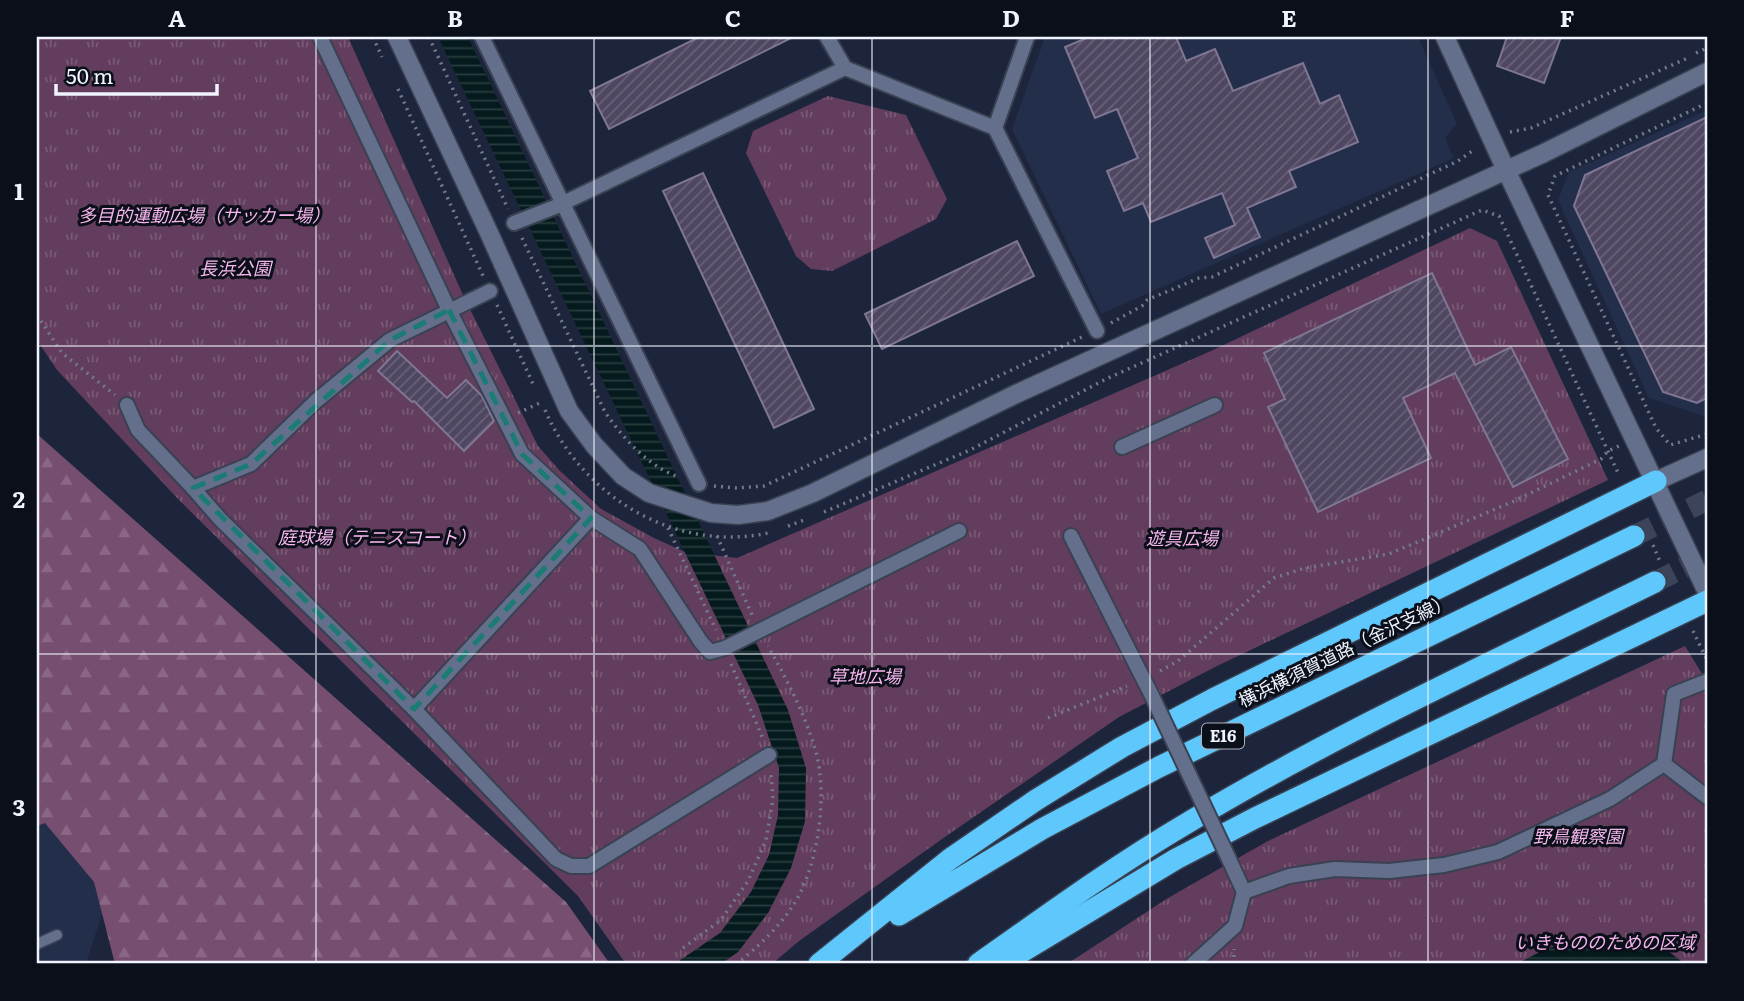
<svg xmlns="http://www.w3.org/2000/svg" width="1744" height="1001" viewBox="0 0 1744 1001" font-family="Literata,'Noto Sans JP',serif">
<style>
.built{fill:#232e4b}
.forest{fill:url(#forest-firs)}
.park{fill:url(#park-tufts)}
.water{fill:url(#water-rules)}
.building{fill:url(#building-hatch);stroke:#7f7693;stroke-width:2}
.lines{fill:none;stroke-linecap:round;stroke-linejoin:round}
.motorway-tunnel{stroke:#3c4459;stroke-width:21;stroke-dasharray:21 10;stroke-linecap:butt}
.service-casing{stroke:#394152;stroke-width:13}
.pedestrian-casing{stroke:#394152;stroke-width:18}
.minor-casing{stroke:#394152;stroke-width:21}
.tertiary-casing{stroke:#394152;stroke-width:21}
.motorway-casing{stroke:#394152;stroke-width:24}
.path{stroke:#737a8b;stroke-width:3.5;stroke-dasharray:2 5;stroke-linecap:butt}
.service{stroke:#64708b;stroke-width:10}
.pedestrian{stroke:#64708b;stroke-width:14}
.minor{stroke:#64708b;stroke-width:18}
.tertiary{stroke:#64708b;stroke-width:18}
.motorway{stroke:#5ec7fc;stroke-width:21}
.pedestrian-bridge-casing{stroke:#394152;stroke-width:18;stroke-linecap:butt}
.pedestrian-bridge{stroke:#64708b;stroke-width:14}
.marked{fill:none;stroke:#1a7c75;stroke-width:5;stroke-dasharray:14 9;stroke-linejoin:round}
.grid{fill:none;stroke:#f0f4fe;stroke-width:2;stroke-opacity:0.55}
.labels{text-anchor:middle;stroke-width:6;stroke-linejoin:round;paint-order:stroke}
.shield{fill:#0a0f19;stroke:#abafb9;stroke-width:2}
.shield-label{font-size:16px;font-weight:bold;fill:#f0f4fe}
.park-label{font-size:18px;font-style:italic;fill:#f8b6ed;stroke:#0a0f19}
.street-label{font-size:18px;fill:#f0f4fe;stroke:#0a0f19}
.neatline{fill:none;stroke:#f0f4fe;stroke-width:2.5}
.grid-label{font-size:23px;text-anchor:middle;font-weight:bold;fill:#f0f4fe}
</style>
<defs>
<pattern id="forest-firs" width="22" height="20" patternUnits="userSpaceOnUse" patternTransform="scale(1.75)"><rect width="22" height="20" fill="#764e70"/><path d="M5 1l3.5 6h-7zM16 11l3.5 6h-7z" fill="#8a6885"/></pattern>
<pattern id="park-tufts" width="24" height="20" patternUnits="userSpaceOnUse" patternTransform="scale(1.75)"><rect width="24" height="20" fill="#633d5d"/><path d="M3 7l-1-3M5 7V3M7 7l1-3M15 17l-1-3M17 17v-4M19 17l1-3" fill="none" stroke="#7a5a75"/></pattern>
<pattern id="water-rules" width="6" height="5" patternUnits="userSpaceOnUse" patternTransform="scale(1.75)"><rect width="6" height="5" fill="#041a1c"/><path d="M0 2.5h6" fill="none" stroke="#293c3e"/></pattern>
<pattern id="building-hatch" width="6" height="6" patternUnits="userSpaceOnUse" patternTransform="scale(1.75)"><rect width="6" height="6" fill="#4f4661"/><path d="M-1 1l2-2M0 6l6-6M5 7l2-2" fill="none" stroke="#696179"/></pattern>
</defs>
<rect width="100%" height="100%" fill="#1c253c"/>
<!-- built -->
<g class="built">
<path d="M 1045,37 L 1418,37 L 1457,124 L 1445,138 L 1454,158 L 1101,314 L 1012,129 Z"/>
<path d="M 1707,110 L 1707,417 L 1649,398 L 1558,200 L 1569,172 Z"/>
<path d="M 37,803 L 132,820 L 86,964 L 37,964 Z"/>
</g>
<!-- forest -->
<path class="forest" d="M 37,434 L 566,902 L 610,964 L 115,964 L 94,882 L 45,823 L 37,826 Z"/>
<!-- park -->
<g class="park">
<path d="M 37,37 L 348,37 L 463,295 L 538,446 L 559,470 L 601,509 L 654,538 L 685,552 L 737,558 L 1211,351 L 1470,228 L 1497,241 L 1608,480 L 1217,666 L 1119,717 L 942,839 L 799,941 L 772,964 L 626,964 L 578,896 L 178,499 L 57,370 L 37,340 Z"/>
<path d="M 828,96 L 906,115 L 947,199 L 936,219 L 832,271 L 811,269 L 796,256 L 746,153 L 753,131 Z"/>
<path d="M 1685,646 L 1707,682 L 1707,964 L 1067,964 L 1168,898 L 1268,841 Z"/>
</g>
<!-- water -->
<g class="water">
<path d="M 438,37 L 468,37 L 788,710 L 806,768 L 805,821 L 791,868 L 768,913 L 738,952 L 721,964 L 681,964 L 679,961 L 720,933 L 751,892 L 769,855 L 778,815 L 779,768 L 758,705 Z"/>
<path d="M 1611,935 L 1668,951 L 1685,964 L 1517,964 C 1551,945 1572,938 1611,935 Z"/>
</g>
<!-- building -->
<g class="building">
<path d="M 699,37 L 793,37 L 609,129 L 590,91 Z"/>
<path d="M 1089,37 L 1176,37 L 1186,61 L 1215,49 L 1233,91 L 1303,63 L 1320,104 L 1339,95 L 1358,142 L 1289,171 L 1296,187 L 1247,208 L 1260,237 L 1214,258 L 1205,238 L 1235,225 L 1222,193 L 1151,222 L 1143,203 L 1124,211 L 1107,171 L 1138,158 L 1117,109 L 1095,118 L 1065,47 Z"/>
<path d="M 1507,37 L 1561,37 L 1544,83 L 1497,66 Z"/>
<path d="M 1707,117 L 1707,398 L 1697,403 L 1663,392 L 1574,206 L 1585,175 Z"/>
<path d="M 703,173 L 814,409 L 774,428 L 663,191 Z"/>
<path d="M 1017,241 L 1034,276 L 882,349 L 865,314 Z"/>
<path d="M 1432,273 L 1475,365 L 1511,347 L 1568,459 L 1513,487 L 1455,373 L 1403,398 L 1431,458 L 1318,512 L 1268,407 L 1285,399 L 1264,353 Z"/>
<path d="M 397,351 L 447,398 L 466,380 L 482,396 L 494,421 L 464,451 L 414,401 L 412,402 L 378,371 Z"/>
</g>
<g class="lines">
<!-- motorway-tunnel -->
<g class="motorway-tunnel">
<path d="M 1634,536 L 1707,500"/>
<path d="M 1655,582 L 1707,556"/>
</g>
<!-- service casing -->
<g class="service-casing">
<path id="service" d="M 37,944 L 57,935"/>
</g>
<!-- pedestrian casing -->
<g class="pedestrian-casing">
<g id="pedestrian">
<path d="M 320,37 L 449,310 L 522,454 L 591,518 L 640,549 L 701,642 L 710,652 L 725,648 L 959,531"/>
<path d="M 482,37 L 699,484"/>
<path d="M 845,68 L 995,128 L 1097,331"/>
<path d="M 995,128 L 1027,37"/>
<path d="M 514,223 L 555,207 L 845,68 L 827,37"/>
<path d="M 127,405 L 138,430 L 193,488 L 251,464 L 316,401 L 390,340 L 490,291"/>
<path d="M 1122,447 L 1215,405"/>
<path d="M 193,488 L 220,519 L 414,709 L 556,859 L 571,866 L 589,866 L 769,755"/>
<path d="M 1071,536 L 1152,696"/>
<path d="M 414,709 L 591,518"/>
<path d="M 1664,764 L 1674,694 L 1707,681"/>
<path d="M 1244,892 L 1289,876 L 1335,869 L 1389,871 L 1444,865 L 1498,852 L 1610,799 L 1664,764 L 1707,797"/>
<path d="M 1193,964 L 1235,926 L 1244,892 L 1228,857"/>
</g>
</g>
<!-- minor casing -->
<g class="minor-casing">
<path id="minor" d="M 1445,37 L 1506,170"/>
</g>
<!-- tertiary casing -->
<g class="tertiary-casing">
<g id="tertiary">
<path d="M 397,37 L 490,235 L 569,411 L 594,445 L 623,476 L 649,493 L 711,513 L 738,515 L 768,511 L 813,493 L 1016,394 L 1544,153 L 1707,72"/>
<path d="M 1506,170 L 1707,592"/>
<path d="M 1656,481 L 1707,458"/>
</g>
</g>
<!-- motorway casing -->
<g class="motorway-casing">
<g id="motorway">
<path d="M 899,915 L 1042,829 L 1159,767 L 1634,536"/>
<path d="M 819,964 L 950,859 L 1036,800 L 1122,747 L 1213,699 L 1656,481"/>
<path d="M 978,964 C 1047,915 1116,865 1189,822 C 1339,732 1499,659 1655,582"/>
<path d="M 1002,964 L 1176,859 L 1255,818 L 1707,601"/>
</g>
</g>
<!-- path -->
<g class="path">
<path d="M 373,37 L 382,57"/>
<path d="M 429,37 L 508,209"/>
<path d="M 1696,53 L 1707,48"/>
<path d="M 398,89 L 483,276"/>
<path d="M 1707,103 L 1555,176 L 1548,195 L 1656,428 L 1670,445 L 1707,434"/>
<path d="M 1510,132 L 1531,128 L 1690,57"/>
<path d="M 522,238 L 605,412 C 622,437 647,465 676,476"/>
<path d="M 497,305 L 533,384"/>
<path d="M 37,315 L 62,353 L 115,395"/>
<path d="M 1111,323 L 1142,306 L 1147,300 L 1199,278 L 1212,277 L 1458,161 L 1475,149"/>
<path d="M 545,410 C 582,496 674,553 768,533"/>
<path d="M 518,413 L 542,402"/>
<path d="M 714,486 L 735,488 L 764,486 L 1082,337"/>
<path d="M 824,512 L 970,450 L 1106,379 L 1482,210 L 1499,216 L 1619,475"/>
<path d="M 788,526 L 807,519"/>
<path d="M 668,528 L 716,630"/>
<path d="M 717,536 L 753,617"/>
<path d="M 1653,545 L 1661,564"/>
<path d="M 1693,631 L 1707,660"/>
<path d="M 731,664 L 764,741"/>
<path d="M 1160,671 L 1178,661 L 1274,578 L 1305,568 L 1389,554 L 1512,502 L 1601,459 L 1608,451 L 1619,446"/>
<path d="M 1048,718 L 1127,686"/>
<path d="M 683,948 L 721,920 L 748,881 L 766,840 L 773,799 L 771,775"/>
<path d="M 736,964 C 756,949 778,928 792,907 C 818,869 828,797 816,752 C 805,714 787,680 768,646"/>
<path d="M 1234,964 L 1234,949"/>
</g>
<!-- service -->
<use href="#service" class="service"/>
<!-- pedestrian -->
<use href="#pedestrian" class="pedestrian"/>
<!-- minor -->
<use href="#minor" class="minor"/>
<!-- tertiary -->
<use href="#tertiary" class="tertiary"/>
<!-- motorway -->
<use href="#motorway" class="motorway"/>
<!-- pedestrian-bridge casing -->
<g class="pedestrian-bridge-casing">
<path id="pedestrian-bridge" d="M 1152,696 L 1228,857"/>
</g>
<!-- pedestrian-bridge -->
<use href="#pedestrian-bridge" class="pedestrian-bridge"/>
</g>
<!-- marked area -->
<path class="marked" d="M 449,310 L 522,454 L 591,518 L 414,709 L 193,488 L 251,464 L 390,340 Z"/>
<!-- grid -->
<path class="grid" d="M 316,37 L 316,964M 594,37 L 594,964M 872,37 L 872,964M 1150,37 L 1150,964M 1428,37 L 1428,964M 37,346 L 1707,346M 37,654 L 1707,654"/>
<g class="labels">
<!-- shield labels -->
<rect class="shield" x="1202" y="723.5" width="42" height="25" rx="5"/>
<g class="shield-label">
<text x="1223" y="742">E16</text>
</g>
<!-- park labels -->
<g class="park-label">
<text x="204" y="222">多目的運動広場（サッカー場）</text>
<text x="235" y="275">長浜公園</text>
<text x="377" y="544">庭球場（テニスコート）</text>
<text x="1182" y="545">遊具広場</text>
<text x="865" y="683">草地広場</text>
<text x="1578" y="843">野鳥観察園</text>
<text x="1605" y="949">いきもののための区域</text>
</g>
<!-- street labels -->
<g class="street-label">
<text transform="translate(1345 651) rotate(-26)" y="6">横浜横須賀道路（金沢支線）</text>
</g>
</g>
<!-- border -->
<rect width="1744" height="1001" fill="none" stroke="#0a0f19" stroke-width="77"/>
<!-- scale -->
<path d="M56 84v10h161v-10" fill="none" stroke="#f0f4fe" stroke-width="3.5"/>
<text x="66" y="84" font-size="21" fill="#f0f4fe" stroke="#0a0f19" stroke-width="5" paint-order="stroke">50 m</text>
<rect x="38" y="38" width="1668" height="924" class="neatline"/>
<g class="grid-label">
<text x="177" y="27">A</text>
<text x="455" y="27">B</text>
<text x="733" y="27">C</text>
<text x="1011" y="27">D</text>
<text x="1289" y="27">E</text>
<text x="1567" y="27">F</text>
<text x="19" y="200">1</text>
<text x="19" y="508">2</text>
<text x="19" y="816">3</text>
</g>
</svg>
